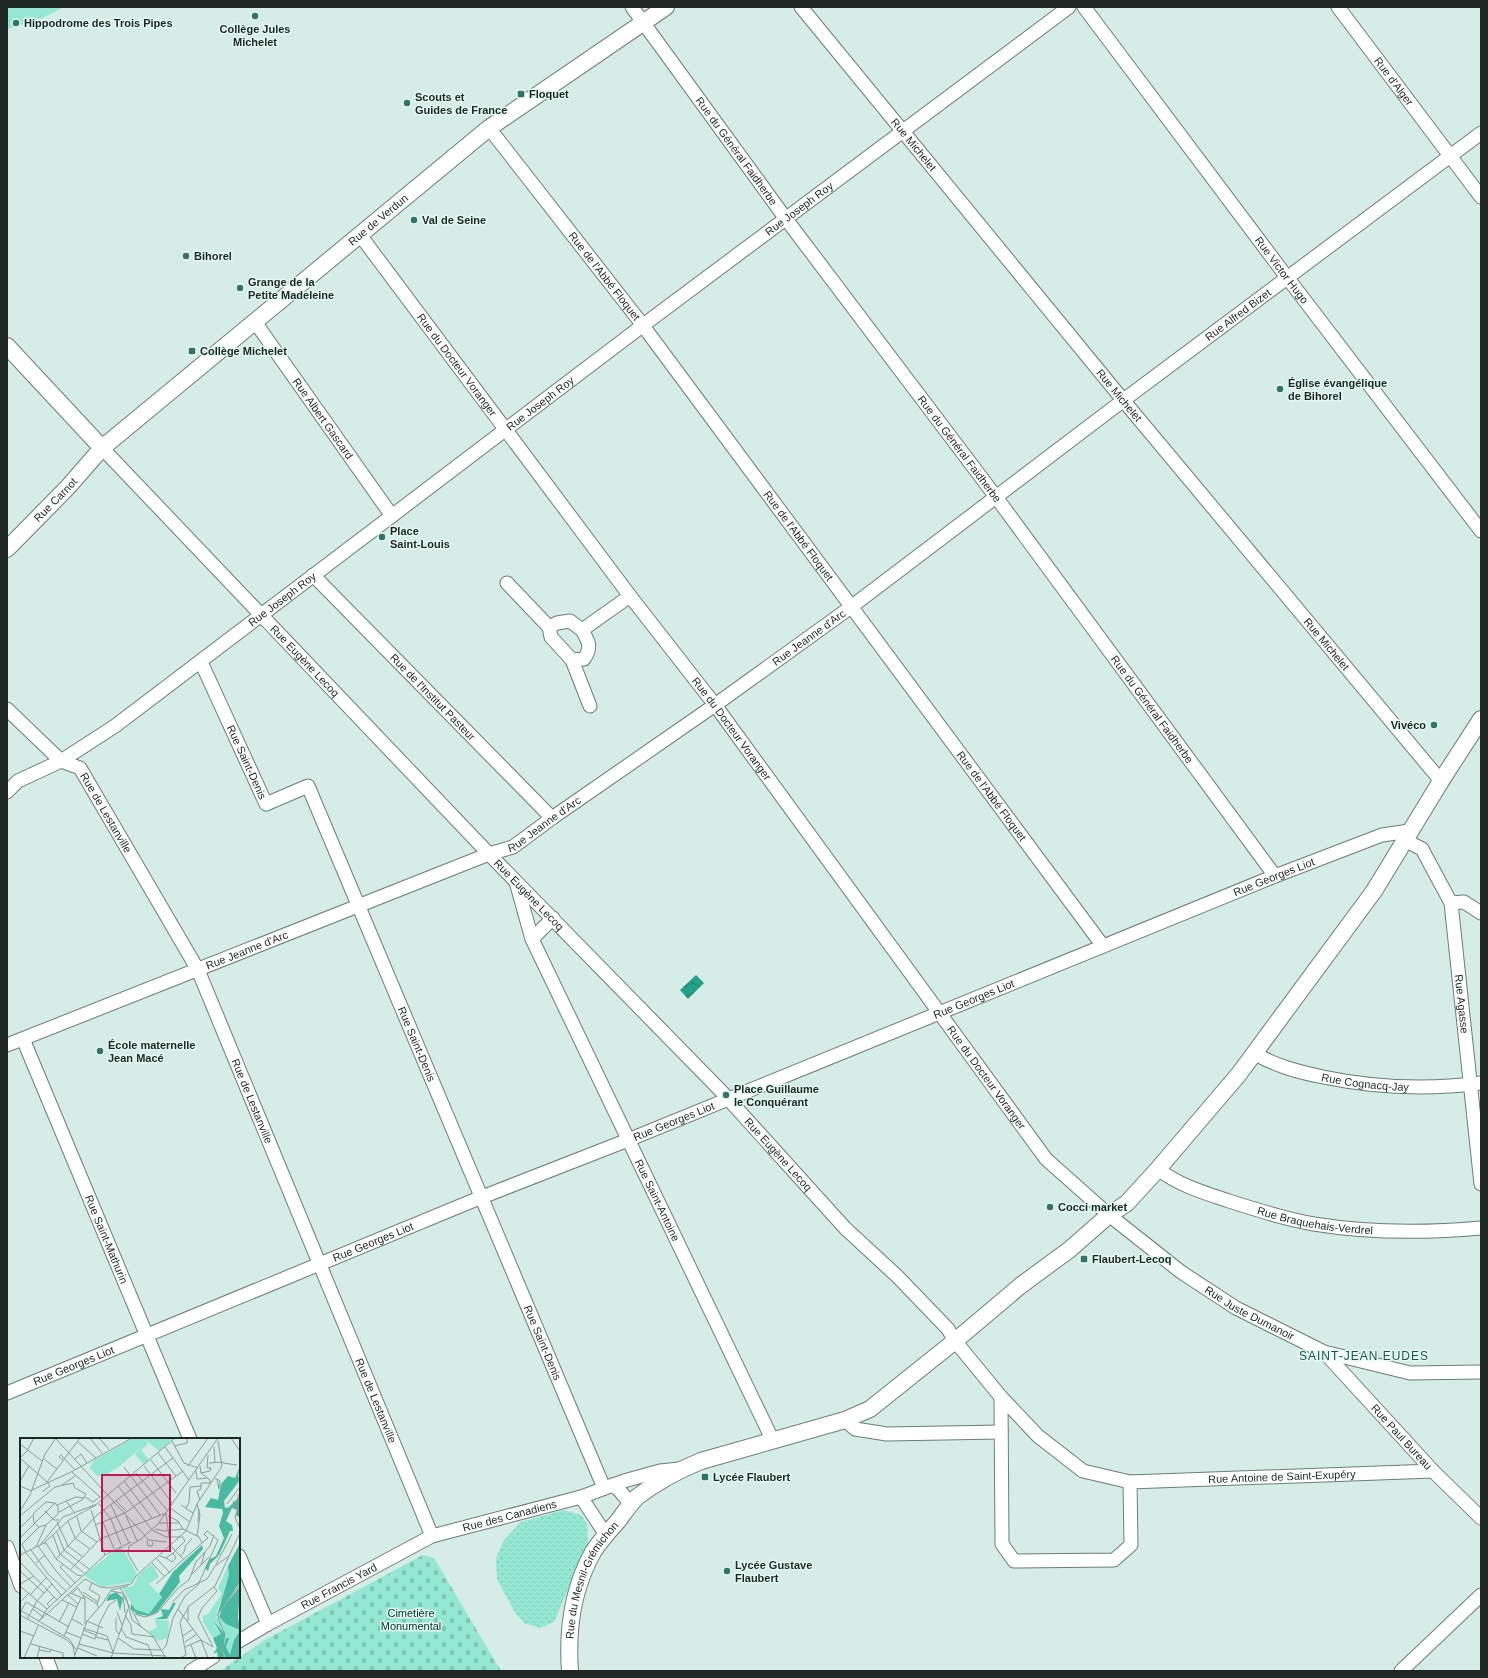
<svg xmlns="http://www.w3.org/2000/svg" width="1488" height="1678" viewBox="0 0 1488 1678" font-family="Helvetica,sans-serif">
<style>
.grass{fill:url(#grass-dots)}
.cemetery{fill:url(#cemetery-stones)}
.pitch{fill:#94e7d2}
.water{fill:url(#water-waves)}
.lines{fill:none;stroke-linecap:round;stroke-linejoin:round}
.minor-casing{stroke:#6a7e78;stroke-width:15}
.tertiary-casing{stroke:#6a7e78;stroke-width:18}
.minor{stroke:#fff;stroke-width:13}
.tertiary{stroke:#fff;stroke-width:16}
.poi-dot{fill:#327465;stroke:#e3f9f3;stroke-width:1.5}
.labels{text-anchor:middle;stroke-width:3;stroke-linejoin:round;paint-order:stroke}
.poi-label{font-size:11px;font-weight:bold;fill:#1e2724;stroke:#e3f9f3;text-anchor:start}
.street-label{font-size:11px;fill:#1e2724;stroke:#e3f9f3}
.park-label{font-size:11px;fill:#00352b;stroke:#e3f9f3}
.neighbourhood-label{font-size:12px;letter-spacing:1px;fill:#20564a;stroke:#e3f9f3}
.inset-road{fill:none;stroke:#8c9d98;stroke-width:1}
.view{fill:#c2185b;fill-opacity:0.15;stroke:#c2185b;stroke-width:2}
.inset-edge{fill:none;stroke:#1e2724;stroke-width:2}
</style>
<defs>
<pattern id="grass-dots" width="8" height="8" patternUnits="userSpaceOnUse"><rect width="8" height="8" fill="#94e7d2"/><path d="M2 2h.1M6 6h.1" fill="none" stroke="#7fc6b4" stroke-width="1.8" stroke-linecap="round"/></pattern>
<pattern id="cemetery-stones" width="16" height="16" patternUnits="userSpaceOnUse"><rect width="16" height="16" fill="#94e7d2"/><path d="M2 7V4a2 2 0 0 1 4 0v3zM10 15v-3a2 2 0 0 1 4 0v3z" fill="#7fc6b4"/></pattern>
<pattern id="water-waves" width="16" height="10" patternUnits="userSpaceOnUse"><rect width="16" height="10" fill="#249f88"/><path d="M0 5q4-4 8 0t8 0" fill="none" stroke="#1f826f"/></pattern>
</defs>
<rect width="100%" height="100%" fill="#d6ece6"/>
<!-- grass -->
<path class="grass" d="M 564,1510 L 581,1515 L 587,1524 L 588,1543 L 554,1622 L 540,1628 L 524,1623 L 514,1611 L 497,1579 L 496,1558 L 504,1540 L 521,1522 Z"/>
<!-- cemetery -->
<path class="cemetery" d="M 423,1555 L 434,1558 L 501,1671 L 220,1671 L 263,1641 Z"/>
<!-- pitch -->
<path class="pitch" d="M 7,7 L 64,7 L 42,18 L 7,29 Z"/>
<!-- water -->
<path class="water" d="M 696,975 L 704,983 L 688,999 L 680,990 Z"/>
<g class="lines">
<!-- minor casing -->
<g class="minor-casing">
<g id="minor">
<path id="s1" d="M 632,7 L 786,219 L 996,497 L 1275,876"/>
<path id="s2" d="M 801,7 L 1123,400 L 1441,781"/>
<path id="s3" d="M 1084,7 L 1283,272 L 1481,531"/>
<path id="s4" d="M 1338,7 L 1481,197"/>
<path id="s5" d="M 489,128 L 638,319 L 1103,946"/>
<path id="s6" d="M 360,235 L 630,596 L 715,705 L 1046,1159 L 1109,1215 L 1181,1272 L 1236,1308 L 1324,1352 L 1410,1373 L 1481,1372"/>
<path id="s7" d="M 255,322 L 392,516"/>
<path id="s8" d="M 102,448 L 489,854 L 722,1092 L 845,1228 L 898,1277 L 948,1329 L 955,1341 L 1001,1397 L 1038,1436 L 1083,1471 L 1130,1482 L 1433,1471"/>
<path id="s9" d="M 313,575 L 552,818"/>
<path d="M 507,583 L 549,627"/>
<path d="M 582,630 L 570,621 L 557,623 L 549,627 L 551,637 L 572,660 L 584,659 C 592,647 589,642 582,630 L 630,596"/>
<path d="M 572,660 L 590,706"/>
<path id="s10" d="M 201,662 L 266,804 L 308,786 L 604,1488"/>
<path id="s11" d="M 7,709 L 61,761 L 80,768 L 198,970 L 432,1536"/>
<path id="s12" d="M 7,792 L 18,781 L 61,761 L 115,726 L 642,326 L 1069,7"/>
<path id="s13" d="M 1405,840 L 1422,849 L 1451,903 L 1481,1184"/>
<path id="s14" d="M 516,882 L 532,939 L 773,1441"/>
<path d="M 1451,903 L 1464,902 L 1481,913"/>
<path d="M 532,939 L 553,918"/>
<path id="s15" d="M 23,1039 L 190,1439"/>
<path id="s16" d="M 7,1045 L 489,854 L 513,847 L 552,818 L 715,705 L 851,607 L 1129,396 L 1481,133"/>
<path id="s17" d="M 1254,1053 C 1275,1066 1299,1072 1323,1077 C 1376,1088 1427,1090 1481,1083"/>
<path id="s18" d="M 1158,1169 C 1178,1185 1205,1193 1229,1201 C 1257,1210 1285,1219 1314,1224 C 1369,1233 1426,1233 1481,1228"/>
<path id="s19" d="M 1324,1352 L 1433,1471 L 1481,1518"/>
<path id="s20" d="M 7,1393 L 477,1199 L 628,1140 L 1275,876 L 1382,835 L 1410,831"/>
<path d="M 1001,1397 L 1002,1544 L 1014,1561 L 1114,1560 L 1131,1545 L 1130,1482"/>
<path d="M 845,1420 L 855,1429 L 887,1434 L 1001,1432"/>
<path d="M 612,1485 L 619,1490 L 631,1504"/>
<path d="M 581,1497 L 606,1535"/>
<path d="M 7,1547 L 21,1586"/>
<path d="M 239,1556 L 268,1624"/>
<path id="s21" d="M 239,1641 L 268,1624 L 432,1536 L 581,1497 L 624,1481 L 660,1471 L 679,1469"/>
<path d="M 46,1657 L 51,1671"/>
<path d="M 191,1671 L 213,1657"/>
<path d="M 1401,1671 L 1481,1595"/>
</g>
</g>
<!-- tertiary casing -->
<g class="tertiary-casing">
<g id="tertiary">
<path d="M 7,346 L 102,448"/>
<path id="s22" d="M 7,549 L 68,487 L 102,448 L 489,128 L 666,7"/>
<path id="s23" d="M 570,1671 C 567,1631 573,1588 593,1552 C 600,1541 609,1531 618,1521 C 624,1513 630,1504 637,1497 C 655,1483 679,1470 701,1461 L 845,1420 L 870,1409 L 955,1341 L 1020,1286 L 1069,1250 L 1109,1215 L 1127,1203 L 1158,1169 L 1239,1074 L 1374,891 L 1441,781 L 1481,719"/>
</g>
</g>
<!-- minor -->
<use href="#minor" class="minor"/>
<!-- tertiary -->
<use href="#tertiary" class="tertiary"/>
</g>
<!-- markers -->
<g class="poi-dot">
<circle cx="255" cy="16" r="4"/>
<circle cx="16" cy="23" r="4"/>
<rect x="517" y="90" width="8" height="8" rx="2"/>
<circle cx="407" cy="103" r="4"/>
<circle cx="414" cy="220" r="4"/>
<circle cx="186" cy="256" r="4"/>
<circle cx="240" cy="288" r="4"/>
<rect x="188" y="347" width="8" height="8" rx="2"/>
<circle cx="1280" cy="389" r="4"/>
<circle cx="382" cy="537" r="4"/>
<circle cx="1434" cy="725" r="4"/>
<circle cx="100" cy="1051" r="4"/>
<circle cx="726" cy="1095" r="4"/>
<circle cx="1050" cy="1207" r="4"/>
<rect x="1080" y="1255" width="8" height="8" rx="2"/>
<rect x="701" y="1473" width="8" height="8" rx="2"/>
<circle cx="727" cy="1571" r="4"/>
</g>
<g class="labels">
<!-- poi labels -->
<g class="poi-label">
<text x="24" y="27">Hippodrome des Trois Pipes</text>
<text x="255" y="33" text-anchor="middle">Collège Jules<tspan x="255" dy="13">Michelet</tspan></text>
<text x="529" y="98">Floquet</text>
<text x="415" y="101">Scouts et<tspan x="415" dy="13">Guides de France</tspan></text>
<text x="422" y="224">Val de Seine</text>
<text x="194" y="260">Bihorel</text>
<text x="248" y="286">Grange de la<tspan x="248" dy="13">Petite Madeleine</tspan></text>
<text x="200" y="355">Collège Michelet</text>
<text x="1288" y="387">Église évangélique<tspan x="1288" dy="13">de Bihorel</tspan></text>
<text x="390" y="535">Place<tspan x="390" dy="13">Saint-Louis</tspan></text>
<text x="1426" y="729" text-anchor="end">Vivéco</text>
<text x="108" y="1049">École maternelle<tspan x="108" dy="13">Jean Macé</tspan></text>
<text x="734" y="1093">Place Guillaume<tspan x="734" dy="13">le Conquérant</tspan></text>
<text x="1058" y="1211">Cocci market</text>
<text x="1092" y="1263">Flaubert-Lecoq</text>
<text x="713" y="1481">Lycée Flaubert</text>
<text x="735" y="1569">Lycée Gustave<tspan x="735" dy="13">Flaubert</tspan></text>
</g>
<!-- street labels -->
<g class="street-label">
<text dy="4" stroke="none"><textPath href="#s4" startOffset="93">Rue d'Alger</textPath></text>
<text dy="4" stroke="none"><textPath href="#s2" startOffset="178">Rue Michelet</textPath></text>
<text dy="4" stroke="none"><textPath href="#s1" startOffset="178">Rue du Général Faidherbe</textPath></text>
<text dy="4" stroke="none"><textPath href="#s12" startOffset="985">Rue Joseph Roy</textPath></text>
<text dy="4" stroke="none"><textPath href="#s22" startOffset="497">Rue de Verdun</textPath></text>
<text dy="4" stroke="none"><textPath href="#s3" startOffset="329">Rue Victor Hugo</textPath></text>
<text dy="4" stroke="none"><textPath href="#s5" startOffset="188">Rue de l'Abbé Floquet</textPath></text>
<text dy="4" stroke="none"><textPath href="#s16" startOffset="1443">Rue Alfred Bizet</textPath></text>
<text dy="4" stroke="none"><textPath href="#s6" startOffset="162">Rue du Docteur Voranger</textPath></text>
<text dy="4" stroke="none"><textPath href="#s2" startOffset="502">Rue Michelet</textPath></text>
<text dy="4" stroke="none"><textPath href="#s12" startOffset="661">Rue Joseph Roy</textPath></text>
<text dy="4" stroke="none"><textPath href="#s7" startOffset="118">Rue Albert Gascard</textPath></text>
<text dy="4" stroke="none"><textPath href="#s1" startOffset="550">Rue du Général Faidherbe</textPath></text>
<text dy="4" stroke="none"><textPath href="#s22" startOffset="69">Rue Carnot</textPath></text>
<text dy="4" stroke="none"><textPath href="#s5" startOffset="512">Rue de l'Abbé Floquet</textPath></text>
<text dy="4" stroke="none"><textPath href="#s12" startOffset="337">Rue Joseph Roy</textPath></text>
<text dy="4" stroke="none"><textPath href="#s16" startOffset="906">Rue Jeanne d'Arc</textPath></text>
<text dy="4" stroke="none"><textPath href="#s2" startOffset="826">Rue Michelet</textPath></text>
<text dy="4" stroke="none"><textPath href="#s8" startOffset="294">Rue Eugène Lecoq</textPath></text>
<text dy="4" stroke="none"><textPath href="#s9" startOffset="171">Rue de l'Institut Pasteur</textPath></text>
<text dy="4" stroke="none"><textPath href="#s1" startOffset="874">Rue du Général Faidherbe</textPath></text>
<text dy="4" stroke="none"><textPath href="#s6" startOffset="618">Rue du Docteur Voranger</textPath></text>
<text dy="4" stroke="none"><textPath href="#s10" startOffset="110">Rue Saint-Denis</textPath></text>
<text dy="4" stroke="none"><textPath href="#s5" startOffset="836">Rue de l'Abbé Floquet</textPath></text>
<text dy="4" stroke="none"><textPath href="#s11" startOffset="147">Rue de Lestanville</textPath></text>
<text dy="4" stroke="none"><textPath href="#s16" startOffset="582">Rue Jeanne d'Arc</textPath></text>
<text dy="4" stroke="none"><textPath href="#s20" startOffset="1368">Rue Georges Liot</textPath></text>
<text dy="4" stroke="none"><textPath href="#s8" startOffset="618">Rue Eugène Lecoq</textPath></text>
<text dy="4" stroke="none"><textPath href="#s16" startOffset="258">Rue Jeanne d'Arc</textPath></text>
<text dy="4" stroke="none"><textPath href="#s20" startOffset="1044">Rue Georges Liot</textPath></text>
<text dy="4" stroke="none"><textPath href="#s13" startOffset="182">Rue Agasse</textPath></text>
<text dy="4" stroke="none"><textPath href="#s10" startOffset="482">Rue Saint-Denis</textPath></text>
<text dy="4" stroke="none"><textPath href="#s6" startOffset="1050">Rue du Docteur Voranger</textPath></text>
<text dy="4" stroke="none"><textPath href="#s17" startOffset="116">Rue Cognacq-Jay</textPath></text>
<text dy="4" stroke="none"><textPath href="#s11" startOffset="471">Rue de Lestanville</textPath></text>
<text dy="4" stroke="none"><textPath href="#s20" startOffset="720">Rue Georges Liot</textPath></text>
<text dy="4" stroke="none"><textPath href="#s8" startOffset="978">Rue Eugène Lecoq</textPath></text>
<text dy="4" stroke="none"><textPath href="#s14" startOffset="349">Rue Saint-Antoine</textPath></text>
<text dy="4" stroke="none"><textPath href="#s18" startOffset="167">Rue Braquehais-Verdrel</textPath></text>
<text dy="4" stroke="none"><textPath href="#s15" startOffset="217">Rue Saint-Mathurin</textPath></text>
<text dy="4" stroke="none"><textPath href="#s20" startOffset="396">Rue Georges Liot</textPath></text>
<text dy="4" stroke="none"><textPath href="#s6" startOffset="1407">Rue Juste Dumanoir</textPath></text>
<text dy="4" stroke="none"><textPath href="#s10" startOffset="806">Rue Saint-Denis</textPath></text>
<text dy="4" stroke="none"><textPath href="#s20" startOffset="72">Rue Georges Liot</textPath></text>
<text dy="4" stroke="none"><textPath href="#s11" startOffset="795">Rue de Lestanville</textPath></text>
<text dy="4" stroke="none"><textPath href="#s19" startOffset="115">Rue Paul Bureau</textPath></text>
<text dy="4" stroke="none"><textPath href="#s8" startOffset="1619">Rue Antoine de Saint-Exupéry</textPath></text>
<text dy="4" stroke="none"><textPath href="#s21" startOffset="300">Rue des Canadiens</textPath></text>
<text dy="4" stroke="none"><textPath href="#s23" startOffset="96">Rue du Mesnil-Grémichon</textPath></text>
<text dy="4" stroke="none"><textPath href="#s21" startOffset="114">Rue Francis Yard</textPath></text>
</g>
<!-- park labels -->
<g class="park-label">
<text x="411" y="1617">Cimetière<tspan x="411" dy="13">Monumental</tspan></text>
</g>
<!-- neighbourhood labels -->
<g class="neighbourhood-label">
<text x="1364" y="1360">SAINT-JEAN EUDES</text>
</g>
</g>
<!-- overview -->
<g transform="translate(20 1438)">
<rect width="220" height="220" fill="#d6ece6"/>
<path d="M 208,128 L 209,137 L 202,161 L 197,173 L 197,180 L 220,192 L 210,218 L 206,209 L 208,200 L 205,200 L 205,196 L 193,186 L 201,196 L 193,200 L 183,184 L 183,178 L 188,176 L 202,156 L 198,150 ZM 135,181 L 149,183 L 148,200 L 137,203 L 129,193 L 137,190 Z" fill="#94e7d2"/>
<path d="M 220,28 L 218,38 L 220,42 L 204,63 L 205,70 L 209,69 L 220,58 L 220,80 L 216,77 L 217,72 L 212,70 L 206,83 L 212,87 L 213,93 L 210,93 L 199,117 L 190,126 L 188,133 L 185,130 L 190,121 L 196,118 L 204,100 L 199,88 L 203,75 L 202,71 L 185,69 L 191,60 L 198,62 L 201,46 L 208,38 L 215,40 ZM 220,105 L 220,144 L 197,178 L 209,137 L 208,128 ZM 182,107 L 183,111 L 159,138 L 160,144 L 137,174 L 128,178 L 117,176 L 111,171 L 111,165 L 116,172 L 142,160 L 139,156 L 153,134 ZM 220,148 L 218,179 L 220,192 L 206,186 L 199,179 L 202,171 ZM 96,154 L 103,160 L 100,173 L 97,161 L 86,163 L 89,157 ZM 153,165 L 156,165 L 147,181 L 135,181 L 143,178 L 141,171 L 149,172 ZM 194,184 L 205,196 L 203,220 L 198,220 L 197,214 L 193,216 L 197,210 L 193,200 L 201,196 ZM 220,193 L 220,220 L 205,220 L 203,211 L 206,200 L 209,200 L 206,209 L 210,217 L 214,202 Z" fill="#48baa2"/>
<path d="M 101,108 L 117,135 L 112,144 L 82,149 L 64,137 ZM 119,136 L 142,159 L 129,176 L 116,172 L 102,150 L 113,148 Z" fill="#94e7d2"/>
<path d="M 123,0 L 153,0 L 139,13 Z" fill="#94e7d2"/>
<path d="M 114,0 L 123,0 L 128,6 L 121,12 L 129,22 L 123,26 L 115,16 L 120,10 L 100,28 L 84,38 L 77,38 L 70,30 L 73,23 ZM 132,126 L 139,139 L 129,146 L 119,136 Z" fill="#94e7d2"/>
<path class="inset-road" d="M 70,0 L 82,15M 79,0 L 89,11M 211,0 L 220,13M 36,1 L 129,102 L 147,104M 152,3 L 164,25 L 178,30M 58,4 L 76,20M 0,6 L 22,23M 154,8 L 167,5 L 167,0M 145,9 L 169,42M 194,9 L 195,25M 138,15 L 156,38M 0,20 L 27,44M 0,20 L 7,13 L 14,0M 24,21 L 37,31M 55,21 L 61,16 L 67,25M 43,22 L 39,19 L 41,17 L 55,32M 131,22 L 156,55M 189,25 L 203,24M 203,25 L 217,27M 124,28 L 152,65M 168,28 L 188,0M 180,28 L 181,35 L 190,42 L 190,46M 104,29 L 140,77M 187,30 L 188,17M 176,33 L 177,41 L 187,40M 52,34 L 80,59M 116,35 L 147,72M 181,35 L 190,33 L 191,30 L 187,30M 195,41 L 197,41 L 199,51 L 200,43 L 197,41M 0,43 L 9,28M 104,43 L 132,80M 27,44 L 60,0M 42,47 L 55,38M 0,48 L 12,53M 98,48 L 132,92 L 146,99 L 161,99M 12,52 L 51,34 L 112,0M 22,54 L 30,48 L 28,45M 65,59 L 73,64 L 80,59M 180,62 L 177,53 L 181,51 L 181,45 L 190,45M 46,63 L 54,74M 96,63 L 107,74M 213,63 L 214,65 L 218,62 L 218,56M 79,66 L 91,81 L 101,107M 207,66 L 220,49M 37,67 L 56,59 L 64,60M 91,67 L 109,105M 161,67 L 173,75M 219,67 L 215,79 L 220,91M 150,70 L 170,84M 166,70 L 169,65 L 170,49 L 181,48M 71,72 L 85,117M 0,73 L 10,57 L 25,16 L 36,0M 25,73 L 34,82 L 39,82M 146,75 L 150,106M 206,76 L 210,70 L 219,67 L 220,63M 0,78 L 35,49 L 53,45 L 55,50 L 66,56 L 62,62 L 39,74M 106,78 L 117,103M 57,79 L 61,93 L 77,104M 48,83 L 55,100 L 70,111M 37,84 L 48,108 L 63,119M 83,84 L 94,111M 178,84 L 179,71M 139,85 L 159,85M 75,87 L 105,75 L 163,33M 19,89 L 2,106 L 6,115 L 42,158M 19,89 L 14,85 L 13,76 L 26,64 L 35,65M 19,89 L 26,87 L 38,76 L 38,69 L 35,65M 0,90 L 12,78M 135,91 L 144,93 L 163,91M 37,94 L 44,112 L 69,131M 33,97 L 40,116 L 64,135M 177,98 L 180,77 L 177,66M 0,100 L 35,65M 127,102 L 128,108 L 132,108 L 133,104M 21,106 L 43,79 L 77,66 L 155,0M 24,106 L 26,105 L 36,121 L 57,137 L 62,138M 150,107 L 164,122M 18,108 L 36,133 L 51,149M 16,109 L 26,87M 11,112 L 28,136 L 46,153M 0,117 L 24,105 L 49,82 L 76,67M 140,118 L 146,120 L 153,115 L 165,103 L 162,98M 161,118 L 165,112 L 165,108 L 172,101M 146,120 L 152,124 L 156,120 L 153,115M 36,121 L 77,77 L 153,20M 137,121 L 150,135M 0,124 L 37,162M 16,125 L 25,117M 132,125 L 145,139M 196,126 L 212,96M 43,127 L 40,129 L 55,145M 181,127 L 185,114M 51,131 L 80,101 L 146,75M 0,133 L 24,155M 118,133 L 108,116 L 109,108 L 121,101 L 138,86 L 198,0M 172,136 L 189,119M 116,138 L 166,93 L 177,66 L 202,28 L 198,3M 72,145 L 69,151 L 80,158 L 77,166 L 79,170M 0,146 L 14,138M 136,146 L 182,105M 0,148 L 27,171M 100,150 L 106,159 L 112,182 L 132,197 L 146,220M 91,153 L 102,155 L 121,189M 63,154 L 78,164M 50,155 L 65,161 L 65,186M 51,156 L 58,150 L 65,161M 10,157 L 26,140M 48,157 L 58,166M 63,157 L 77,166M 103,158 L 105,175M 42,162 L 57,169M 0,164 L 9,155M 152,165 L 164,152 L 187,141 L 195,128 L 209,118M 30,169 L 27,166 L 34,159M 13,171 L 23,179M 158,171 L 181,202 L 188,220M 0,172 L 49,201 L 57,213M 1,173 L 6,164 L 49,189M 97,174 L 102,187M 115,176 L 125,179 L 137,175 L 158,150 L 169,142 L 176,124 L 190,108 L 194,97M 0,177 L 47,202 L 53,208 L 55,220M 105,177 L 111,187 L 112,196 L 134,199M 96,180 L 96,192 L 99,196M 7,181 L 17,163 L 32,146M 52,181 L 63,187M 20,182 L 27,171 L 85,117 L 111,104M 19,183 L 65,141 L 80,149 L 88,150 L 111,146 L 116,138M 67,183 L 83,190M 168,183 L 168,169 L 195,148 L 219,97M 39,184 L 49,165M 78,188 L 89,167 L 96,162M 63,190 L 87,198 L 93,214M 101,190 L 106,199 L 128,207 L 133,220M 63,192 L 76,197M 0,193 L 14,198M 46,194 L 61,200M 62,196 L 75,201 L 79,188M 44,198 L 61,160M 163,198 L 173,191M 76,199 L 88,202M 98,200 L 114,211M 181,202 L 193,209 L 178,179 L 182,170 L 197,153 L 194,149M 165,204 L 177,196M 11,206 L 43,215 L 43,220M 59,206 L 93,215 L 146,218M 171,207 L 176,220M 165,209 L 181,202M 58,210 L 77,218M 114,211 L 141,212M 19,212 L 30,214 L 31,211M 142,212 L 146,208 L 153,180 L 165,158 L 178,147 L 198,102 L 187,93 L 184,96 L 188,100 L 182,105 L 179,99 L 163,91 L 158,83 L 148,78M 55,217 L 67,183 L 83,165 L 91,152 L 108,148M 4,220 L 18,188M 17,220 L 20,208M 91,220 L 108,171M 160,220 L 166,217 L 160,184 L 168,170M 204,220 L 202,211 L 205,196 L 199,183 L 198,176 L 220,146"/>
<path class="view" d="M 82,37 L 150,37 L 150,113 L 82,113 Z"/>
<rect width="220" height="220" class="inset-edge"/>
</g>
<!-- border -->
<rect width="1488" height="1678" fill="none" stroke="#1e2724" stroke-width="16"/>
</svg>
